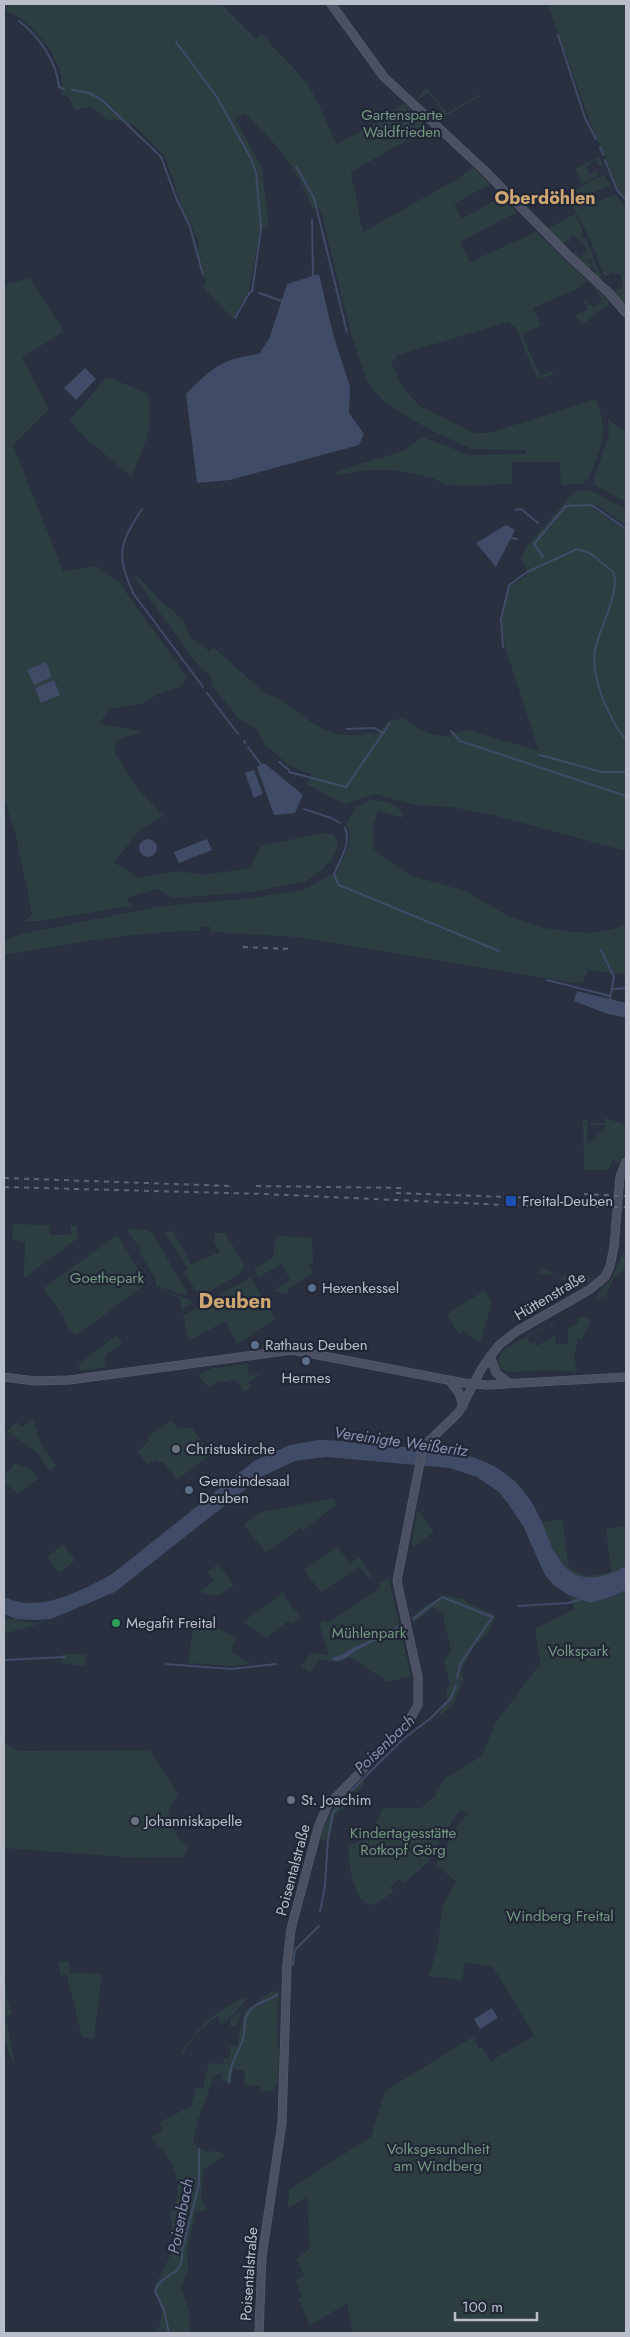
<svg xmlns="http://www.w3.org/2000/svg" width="630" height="2337" viewBox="0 0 630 2337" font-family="Jost,sans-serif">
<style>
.green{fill:#2c3e42}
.water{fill:#404b68}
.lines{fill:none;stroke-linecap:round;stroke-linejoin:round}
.stream{stroke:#404b68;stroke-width:2}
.secondary-casing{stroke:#5b606e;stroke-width:9}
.secondary{stroke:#4b5163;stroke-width:8}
.rail{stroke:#5f6677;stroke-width:2;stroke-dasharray:5 5;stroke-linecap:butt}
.transit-dot{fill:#1a4fb4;stroke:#212736;stroke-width:2}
.service-dot{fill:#5c6f8a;stroke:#212736;stroke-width:2}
.worship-dot{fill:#6b7280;stroke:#212736;stroke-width:2}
.leisure-dot{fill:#2e9e5b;stroke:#212736;stroke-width:2}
.labels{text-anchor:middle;stroke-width:4.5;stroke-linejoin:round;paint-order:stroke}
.park-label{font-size:15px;fill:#739981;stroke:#212736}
.poi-label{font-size:15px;fill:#babeca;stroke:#212736;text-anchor:start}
.street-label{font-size:15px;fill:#babeca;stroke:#212736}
.water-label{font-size:16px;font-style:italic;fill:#8490af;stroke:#212736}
.quarter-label{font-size:18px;font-weight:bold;fill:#cea671;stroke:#212736}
.district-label{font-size:20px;font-weight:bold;fill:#cea671;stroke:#212736}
</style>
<rect width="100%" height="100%" fill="#293040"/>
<!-- green -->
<g class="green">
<path d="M 4,4 L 221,4 L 256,39 L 262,34 C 276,52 294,66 307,84 C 320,102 326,124 337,144 L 376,123 L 404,103 L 426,124 L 413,137 L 351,172 L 363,232 L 459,178 L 473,167 L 490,184 L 454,204 L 462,219 L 502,196 L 517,212 L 460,242 L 470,262 L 536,232 L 588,281 L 581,287 L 533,308 L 541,326 L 522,334 L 540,376 L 557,369 L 549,376 L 540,379 L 536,376 L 516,328 L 508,322 L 398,355 L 391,363 L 403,388 L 420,406 L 474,433 L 489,433 L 596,399 C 609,431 602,448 588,479 L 582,484 L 561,485 L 560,462 L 512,462 L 512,484 L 465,486 L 444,484 L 433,478 L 395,470 L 367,470 L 333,476 L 342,469 L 404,451 L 422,437 L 470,455 L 526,454 L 526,450 L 472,449 L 428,429 L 386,403 L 373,390 L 365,376 L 351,334 L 321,212 L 318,207 L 312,209 C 301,171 272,139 244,113 L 235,119 L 262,168 L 269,228 L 260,229 L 249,291 L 233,319 L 202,286 L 207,283 L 197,255 L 199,242 L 183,209 L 164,155 L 134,125 L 114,119 L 108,121 L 92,107 L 76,110 L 73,108 L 70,99 L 61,94 C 68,62 32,20 4,10 Z"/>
<path d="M 548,4 L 626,4 L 626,199 L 619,191 L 587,114 Z"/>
<path d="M 426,87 L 447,113 L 480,94 L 481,96 L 437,121 L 435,119 L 442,110 L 429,93 L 415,101 Z"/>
<path d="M 600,157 L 603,167 L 597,164 L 595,160 L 586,166 L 589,174 L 596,171 L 598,175 L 582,184 L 575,168 Z"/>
<path d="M 604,175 L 610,184 L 608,187 L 580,197 L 578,194 L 568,196 L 566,194 Z"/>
<path d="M 614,194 L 626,207 L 625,305 L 606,282 L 616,291 L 623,287 L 621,275 L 612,272 L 606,276 L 603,273 L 590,239 L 571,203 L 575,199 L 579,206 L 595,198 L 598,202 Z"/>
<path d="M 575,214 L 583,232 L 581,233 L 584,239 L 586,238 L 601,276 L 599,277 L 595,274 L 597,271 L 593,270 L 591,258 L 588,260 L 591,264 L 591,270 L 573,254 L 575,252 L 581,258 L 588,249 L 573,235 L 569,236 L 571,240 L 569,242 L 567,240 L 564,242 L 564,246 L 547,229 Z"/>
<path d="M 30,278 L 64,331 L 22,358 L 49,409 L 13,445 L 63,571 L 96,566 L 118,581 L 187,677 L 181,687 L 158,694 L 144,703 L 108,709 L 100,724 L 140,731 C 127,742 120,729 114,751 L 138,789 L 163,816 L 140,830 L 114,862 L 138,878 L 178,871 L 204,875 L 249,868 L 261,846 L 321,833 L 332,834 L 337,839 L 338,846 L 332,859 L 317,874 L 306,881 L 253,892 L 172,898 L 157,889 L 126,898 L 132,906 L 41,921 L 24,921 L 32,914 L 15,832 L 4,798 L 4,285 Z"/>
<path d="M 593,285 L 611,302 L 582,325 L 575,315 L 588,310 L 581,293 L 589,306 L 591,304 L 593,307 L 602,300 L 593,286 L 588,288 Z"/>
<path d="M 107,377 L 147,393 C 157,425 142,448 132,477 L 82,435 L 70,420 Z"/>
<path d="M 608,419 L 626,433 L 626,502 L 594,485 L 593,481 L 609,435 Z"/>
<path d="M 590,490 L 626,509 L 626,525 L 597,505 L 594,508 L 626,531 L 626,851 L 493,815 L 451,807 L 415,805 L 375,794 L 344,804 L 306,784 L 312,774 L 290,766 L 264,744 L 258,730 L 239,719 L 212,685 L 212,678 L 197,664 L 135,578 L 136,574 L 157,597 L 184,621 L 189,636 L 209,651 L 213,647 L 266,694 C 296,700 307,733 348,735 C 357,735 363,735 371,732 L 377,735 L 388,721 L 404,718 C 418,729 430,738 449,735 C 456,734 460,730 468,730 L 539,751 L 505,647 L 502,625 L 508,588 L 529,573 L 520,558 L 525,553 L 523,551 L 572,494 L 576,491 Z"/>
<path d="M 370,800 C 383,800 402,803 403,818 L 378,811 L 373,827 L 374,850 L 410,875 L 468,892 L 506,915 L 532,924 L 549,929 L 586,933 L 610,930 L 626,925 L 626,973 L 616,974 L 588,970 L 582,984 L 296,937 L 211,932 L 211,927 L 200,926 L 200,931 C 134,931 69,945 4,955 L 4,940 L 21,934 L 162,906 L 253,898 L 305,889 L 328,876 L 336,874 C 341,860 357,839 346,825 L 356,807 Z"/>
<path d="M 605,1118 L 626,1125 L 626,1154 L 618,1164 L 613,1159 L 608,1170 L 584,1170 L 583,1120 L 588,1119 L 587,1144 L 605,1129 L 604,1125 L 591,1126 L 590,1123 L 605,1123 Z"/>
<path d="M 13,1224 L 50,1225 L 50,1235 L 71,1235 L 71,1226 L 77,1226 L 78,1238 L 24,1278 L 25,1242 L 12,1239 Z"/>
<path d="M 126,1229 L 147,1230 L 153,1234 L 189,1296 L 156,1286 L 156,1280 L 139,1251 L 141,1250 Z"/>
<path d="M 173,1231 L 191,1264 L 220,1252 L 214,1242 L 215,1233 L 225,1233 L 245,1266 L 238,1275 L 200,1297 L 184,1272 L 188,1269 L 164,1232 Z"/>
<path d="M 117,1235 L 147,1283 L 78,1334 L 74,1334 L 65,1323 L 65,1317 L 43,1289 Z"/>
<path d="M 276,1236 L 312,1238 L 313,1263 L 309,1266 L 313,1273 L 288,1289 L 289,1291 L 285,1294 L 273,1291 L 290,1279 L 281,1264 L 259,1277 L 254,1269 L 273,1258 Z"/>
<path d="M 623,1253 L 626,1253 L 626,1269 L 613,1279 L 605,1298 L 602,1296 L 600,1300 L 595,1298 L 611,1279 Z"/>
<path d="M 544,1268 L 560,1277 L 593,1278 L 578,1288 L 556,1275 L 537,1273 Z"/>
<path d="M 249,1278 L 251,1278 L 275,1319 L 237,1344 L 226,1321 L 188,1341 L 180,1298 L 156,1289 L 191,1300 L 192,1303 L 183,1309 L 184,1315 Z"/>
<path d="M 484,1291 L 492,1301 L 480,1344 L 464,1331 L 459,1335 L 447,1314 Z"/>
<path d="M 571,1311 L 567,1314 L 569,1318 L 565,1315 L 554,1321 L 554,1326 L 552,1322 L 542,1328 L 543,1332 L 540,1330 L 527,1337 L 531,1344 L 535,1342 L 537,1346 L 555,1335 L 556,1344 L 568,1344 L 568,1328 L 578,1322 L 577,1319 L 582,1316 L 591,1320 L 583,1338 L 578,1339 L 574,1358 L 577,1372 L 552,1370 L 508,1372 L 499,1368 L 497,1361 L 503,1351 L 512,1345 Z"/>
<path d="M 116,1335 L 122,1343 L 105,1356 L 106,1367 L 79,1371 L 79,1364 Z"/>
<path d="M 247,1364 L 249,1376 L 261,1374 L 249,1382 L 251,1387 L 244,1392 L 235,1379 L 221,1383 L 220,1380 L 209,1388 L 198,1375 L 213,1368 Z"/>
<path d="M 33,1418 L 41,1444 L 57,1466 L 50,1471 L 37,1453 L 7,1431 L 17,1422 L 22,1427 Z"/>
<path d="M 171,1421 L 179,1429 L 191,1427 L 211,1454 L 177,1480 L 164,1463 L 155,1460 L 148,1465 L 137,1451 L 150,1441 L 147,1437 Z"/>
<path d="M 15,1463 L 31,1470 L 38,1479 L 18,1493 L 4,1482 L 4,1476 Z"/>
<path d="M 334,1498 L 336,1505 L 303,1531 L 300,1528 L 266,1553 L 244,1525 L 258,1513 Z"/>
<path d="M 417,1512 L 421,1513 L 434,1532 L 415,1546 L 411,1545 Z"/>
<path d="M 562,1519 L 569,1568 L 585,1576 L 611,1572 L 606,1529 L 626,1525 L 626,1566 C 607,1578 581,1585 564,1566 C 559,1561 558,1554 553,1550 L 541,1522 Z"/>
<path d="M 63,1544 L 75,1560 L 59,1573 L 47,1557 Z"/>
<path d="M 337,1546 L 350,1564 L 359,1557 L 372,1576 L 369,1578 L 359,1567 L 321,1592 L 304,1570 Z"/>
<path d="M 218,1564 L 234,1585 L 218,1596 L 200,1592 L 214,1581 L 207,1572 Z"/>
<path d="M 387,1578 L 389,1579 L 411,1676 L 388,1682 L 350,1657 L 340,1662 L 319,1660 L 310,1673 L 301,1667 L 311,1653 L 329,1655 L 319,1624 L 325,1620 L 327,1623 L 381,1587 L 378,1583 Z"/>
<path d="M 626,1590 L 626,2333 L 353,2333 L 347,2303 L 310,2326 L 298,2299 L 302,2296 L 296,2280 L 304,2275 L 296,2259 L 310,2249 L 307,2197 L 288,2208 L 289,2189 L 371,2137 L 385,2091 L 473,2037 L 479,2048 L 482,2047 L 491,2061 L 534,2035 L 493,1967 L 465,1962 L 462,1980 L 429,1976 L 438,1945 L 442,1907 L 456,1882 L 436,1864 L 459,1824 L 468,1814 L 460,1809 L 426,1864 L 405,1883 L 400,1879 L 390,1887 L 394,1892 L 374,1905 C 352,1906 349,1861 348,1845 L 369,1838 L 383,1808 L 421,1808 L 435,1796 L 444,1779 L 482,1756 L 494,1725 L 540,1664 L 535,1629 L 575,1609 L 567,1594 C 595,1605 599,1603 626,1590 Z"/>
<path d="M 282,1593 L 300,1617 L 291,1624 L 288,1621 L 267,1638 L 243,1622 Z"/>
<path d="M 440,1594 L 464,1599 L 466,1602 L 493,1614 L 495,1618 L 488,1633 L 473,1648 L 461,1671 L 463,1681 L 454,1703 L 441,1715 L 439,1713 L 448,1702 L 446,1692 L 450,1684 L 444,1661 L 451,1651 L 443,1614 L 433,1607 L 416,1621 L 413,1622 L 412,1617 L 427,1604 L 442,1597 Z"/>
<path d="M 4,1617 L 32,1623 L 48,1621 L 4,1634 Z"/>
<path d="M 194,1619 L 215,1626 L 236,1639 L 231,1651 L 251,1664 L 233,1666 L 188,1663 Z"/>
<path d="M 62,1654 L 87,1654 L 85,1666 L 62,1663 Z"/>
<path d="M 4,1743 L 20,1751 L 150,1750 L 178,1794 L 168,1812 L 176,1836 L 189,1847 L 183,1857 L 138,1858 L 4,1848 Z"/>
<path d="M 362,1780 L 364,1782 L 358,1791 L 353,1793 L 345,1808 L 335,1814 L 329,1840 L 320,1840 C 329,1809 337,1800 362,1780 Z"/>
<path d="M 69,1961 L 71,1973 L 102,1974 L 94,2039 L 82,2037 L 67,1975 L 60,1975 L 58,1962 Z"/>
<path d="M 4,1975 L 7,1990 L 6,1994 L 12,2014 L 6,2016 L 16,2072 L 4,2039 Z"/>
<path d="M 276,1991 L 279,1995 L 277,2034 L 279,2049 L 278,2085 L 274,2085 L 274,2091 L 260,2092 L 260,2086 L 244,2085 L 245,2071 L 233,2069 L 231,2083 L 223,2082 L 221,2073 L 214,2076 L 197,2123 L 193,2142 C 204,2157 214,2147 225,2155 L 203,2170 L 201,2199 L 207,2208 L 206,2211 L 196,2211 L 187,2250 L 188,2268 L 181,2288 L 189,2309 L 190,2330 L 189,2333 L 158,2333 L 162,2311 L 154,2288 L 173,2250 L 174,2235 L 169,2214 C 171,2211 174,2207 175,2204 C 185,2182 168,2151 151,2139 L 154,2134 L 162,2132 L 160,2122 L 191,2106 L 196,2087 L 203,2088 L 209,2063 L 223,2064 L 224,2058 L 229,2059 L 231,2047 L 226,2046 L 231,2018 L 242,2010 L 237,2026 L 230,2026 L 227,2045 L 237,2046 L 244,2012 L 271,1992 Z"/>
<path d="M 249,1997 L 227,2021 L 224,2021 L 223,2024 L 219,2023 L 219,2015 C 205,2026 189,2037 183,2055 L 181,2054 C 189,2034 228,1999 249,1997 Z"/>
</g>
<!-- water -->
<g class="water">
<path d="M 319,274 L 333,334 L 350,387 L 349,413 L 364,434 L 359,445 L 230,480 L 197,483 L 186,394 C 213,367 221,359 259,354 L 269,339 L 287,284 Z"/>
<path d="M 85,368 L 96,379 L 76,400 L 64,388 Z"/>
<path d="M 506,525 L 515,530 L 496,567 L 476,543 Z"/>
<path d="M 46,662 L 52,677 L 34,685 L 27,670 Z"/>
<path d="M 54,680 L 60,695 L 41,703 L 35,688 Z"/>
<path d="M 264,763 L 303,795 L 295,813 L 274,815 L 257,767 Z"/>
<path d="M 254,770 L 263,794 L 254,798 L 245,773 Z"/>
<circle cx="148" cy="848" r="9"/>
<path d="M 207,839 L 212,850 L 179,863 L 174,852 Z"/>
<path d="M 577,991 L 626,1003 L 626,1018 L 605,1013 L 574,1001 Z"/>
<path d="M 319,1440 C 341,1439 362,1445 384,1446 C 443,1449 502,1449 535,1508 C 542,1521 547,1536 553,1550 C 558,1554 559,1561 564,1566 C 581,1585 607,1577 626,1566 L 626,1590 L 611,1597 L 590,1603 L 567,1594 L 555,1586 L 545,1575 L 523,1526 L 509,1505 L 499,1492 L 477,1477 L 450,1468 L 326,1457 L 295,1461 L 261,1477 L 115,1592 L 51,1619 L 34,1620 L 16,1619 L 4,1614 L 4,1597 C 40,1614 80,1591 112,1574 L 254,1461 L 290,1445 Z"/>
<path d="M 399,1625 L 400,1628 C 387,1636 374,1641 361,1648 C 350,1653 345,1661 333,1661 L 332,1657 C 343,1657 347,1650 357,1646 C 372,1640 385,1634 399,1625 Z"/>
<path d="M 492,2008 L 498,2018 L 480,2029 L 474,2019 Z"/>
</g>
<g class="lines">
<!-- stream -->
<g class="stream">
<path d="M 19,21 C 39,36 57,62 59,87 L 64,89"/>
<path d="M 558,35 L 585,118 L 596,139"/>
<path d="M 176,42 L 217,97 L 250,157 L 256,173 L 261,229 L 252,292"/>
<path d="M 72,90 L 89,93 L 102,100 L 161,157 L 177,200 L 190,227 L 203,275"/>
<path d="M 600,147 L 603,155"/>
<path d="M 605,160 L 617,190 L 626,200"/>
<path d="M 296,166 L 314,198 L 347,332"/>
<path d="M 312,220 L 313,276"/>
<path d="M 259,293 L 282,301"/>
<path d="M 235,318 L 250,292"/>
<path d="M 142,509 C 119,544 116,554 133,593 L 203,687"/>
<path d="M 515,510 L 521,509 L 538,523"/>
<path d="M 511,538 L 517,539"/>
<path d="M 543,557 L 534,544 L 566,506 L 592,505 L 626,529"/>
<path d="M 503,647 L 501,620 L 509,585 L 527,572 L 577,549 L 590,553 L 613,572 C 622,589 598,631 595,650 C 592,669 600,694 608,710 C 613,720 616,730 624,737"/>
<path d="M 207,693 L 238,734"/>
<path d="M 347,729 L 374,728 L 383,733"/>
<path d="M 451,731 L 460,741 L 626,796"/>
<path d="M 244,741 L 245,743"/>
<path d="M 248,747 L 262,766"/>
<path d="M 540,755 L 602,772 L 626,772"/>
<path d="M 279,762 L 289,770"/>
<path d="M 289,772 L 346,787 L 390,723"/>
<path d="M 304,809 L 331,818 L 340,823"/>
<path d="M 345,828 C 352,844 339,860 334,875 L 339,885 L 499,951"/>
<path d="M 601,950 L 614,977 L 610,999"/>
<path d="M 547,980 L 610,996"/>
<path d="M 614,989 L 626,988"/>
<path d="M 518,1606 L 568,1603 L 582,1599"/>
<path d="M 413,1619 L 442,1597 L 492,1617"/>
<path d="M 4,1660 L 65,1657"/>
<path d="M 166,1664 L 231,1669 L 276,1664"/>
<path d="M 457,1678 L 460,1664 L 493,1616"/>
<path d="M 320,1912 L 325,1886 L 328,1839 L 333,1813 L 347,1795 L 402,1740 L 431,1718 L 451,1698 L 456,1685"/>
<path d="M 293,1965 L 295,1950 L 319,1926"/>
<path d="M 229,2083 C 229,2066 236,2057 242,2042 C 247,2030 241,2020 251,2009 C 259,2001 270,2001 278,1994"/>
<path d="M 169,2333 L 164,2310 L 155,2291 C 162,2271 184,2279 182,2251 L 199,2184 L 199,2149"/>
</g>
<!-- secondary casing -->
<g class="secondary-casing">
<g id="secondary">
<path d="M 331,4 L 384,77 L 484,170 L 569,256 L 609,293 L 626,313"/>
<path d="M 490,1356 L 496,1373 L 509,1383"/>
<path d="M 4,1377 L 35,1381 L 69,1380 L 292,1350 L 464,1383 L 487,1385 L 626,1377"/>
<path d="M 450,1381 L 459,1393 L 463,1406"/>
<path d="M 259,2333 L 262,2256 L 282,2123 L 287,1965 L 291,1929 L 318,1828 L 327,1806 L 406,1726 L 418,1705 L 418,1677 L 397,1581 L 423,1447 L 459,1412 L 482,1368 L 499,1345 L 517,1331 L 589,1290 L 605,1277 L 610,1266 L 614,1247 L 620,1177 L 626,1162"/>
</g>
</g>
<!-- secondary -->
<use href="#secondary" class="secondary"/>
<!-- rail -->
<g class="rail">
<path d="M 243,947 L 291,949"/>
<path d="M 4,1178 L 231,1186"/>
<path d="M 256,1186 L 404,1188"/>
<path d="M 4,1187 L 265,1194 L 549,1207 L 626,1207"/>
<path d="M 396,1193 L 591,1200"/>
<path d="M 584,1194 L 626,1196"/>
</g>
</g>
<!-- markers -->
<rect class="transit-dot" x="505" y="1195" width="12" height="12" rx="2.5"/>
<g class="service-dot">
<circle cx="312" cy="1288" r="5"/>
<circle cx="255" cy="1345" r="5"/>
<circle cx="306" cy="1361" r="5"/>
<circle cx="189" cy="1490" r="5"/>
</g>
<g class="worship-dot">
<circle cx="176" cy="1449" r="5"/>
<circle cx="291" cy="1800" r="5"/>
<circle cx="135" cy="1821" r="5"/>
</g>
<circle class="leisure-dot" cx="116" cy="1623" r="5"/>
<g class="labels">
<!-- park labels -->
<g class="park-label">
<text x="402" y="120">Gartensparte<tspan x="402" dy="17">Waldfrieden</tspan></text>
<text x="107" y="1283">Goethepark</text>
<text x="369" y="1638">Mühlenpark</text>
<text x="578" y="1656">Volkspark</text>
<text x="403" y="1838">Kindertagesstätte<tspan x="403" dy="17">Rotkopf Görg</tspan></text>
<text x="560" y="1921">Windberg Freital</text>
<text x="438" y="2154">Volksgesundheit<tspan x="438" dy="17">am Windberg</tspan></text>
</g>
<!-- poi labels -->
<g class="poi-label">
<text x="522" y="1206">Freital-Deuben</text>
<text x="322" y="1293">Hexenkessel</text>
<text x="265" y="1350">Rathaus Deuben</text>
<text x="306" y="1383" text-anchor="middle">Hermes</text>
<text x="186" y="1454">Christuskirche</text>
<text x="199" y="1486">Gemeindesaal<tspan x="199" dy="17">Deuben</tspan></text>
<text x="126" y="1628">Megafit Freital</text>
<text x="301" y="1805">St. Joachim</text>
<text x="145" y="1826">Johanniskapelle</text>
</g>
<!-- street labels -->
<g class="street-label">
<text transform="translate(550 1296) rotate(-31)" y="5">Hüttenstraße</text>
<text transform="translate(293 1870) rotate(-75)" y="5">Poisentalstraße</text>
<text transform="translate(249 2274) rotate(-86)" y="5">Poisentalstraße</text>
</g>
<!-- water labels -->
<g class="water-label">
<text transform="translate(401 1441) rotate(8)" y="6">Vereinigte Weißeritz</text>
<text transform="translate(384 1744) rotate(-44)" y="6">Poisenbach</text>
<text transform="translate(180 2216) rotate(-79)" y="6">Poisenbach</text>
</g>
<!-- quarter labels -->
<g class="quarter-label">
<text x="545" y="204">Oberdöhlen</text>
</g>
<!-- district labels -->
<g class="district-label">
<text x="235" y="1308">Deuben</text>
</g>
</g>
<!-- border -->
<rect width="630" height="2337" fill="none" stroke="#babeca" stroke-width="10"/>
<!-- scale -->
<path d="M455 2312v8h82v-8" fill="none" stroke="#babeca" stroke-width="2.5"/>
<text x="462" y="2312" font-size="15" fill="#babeca" stroke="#212736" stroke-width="4" paint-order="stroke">100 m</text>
</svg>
